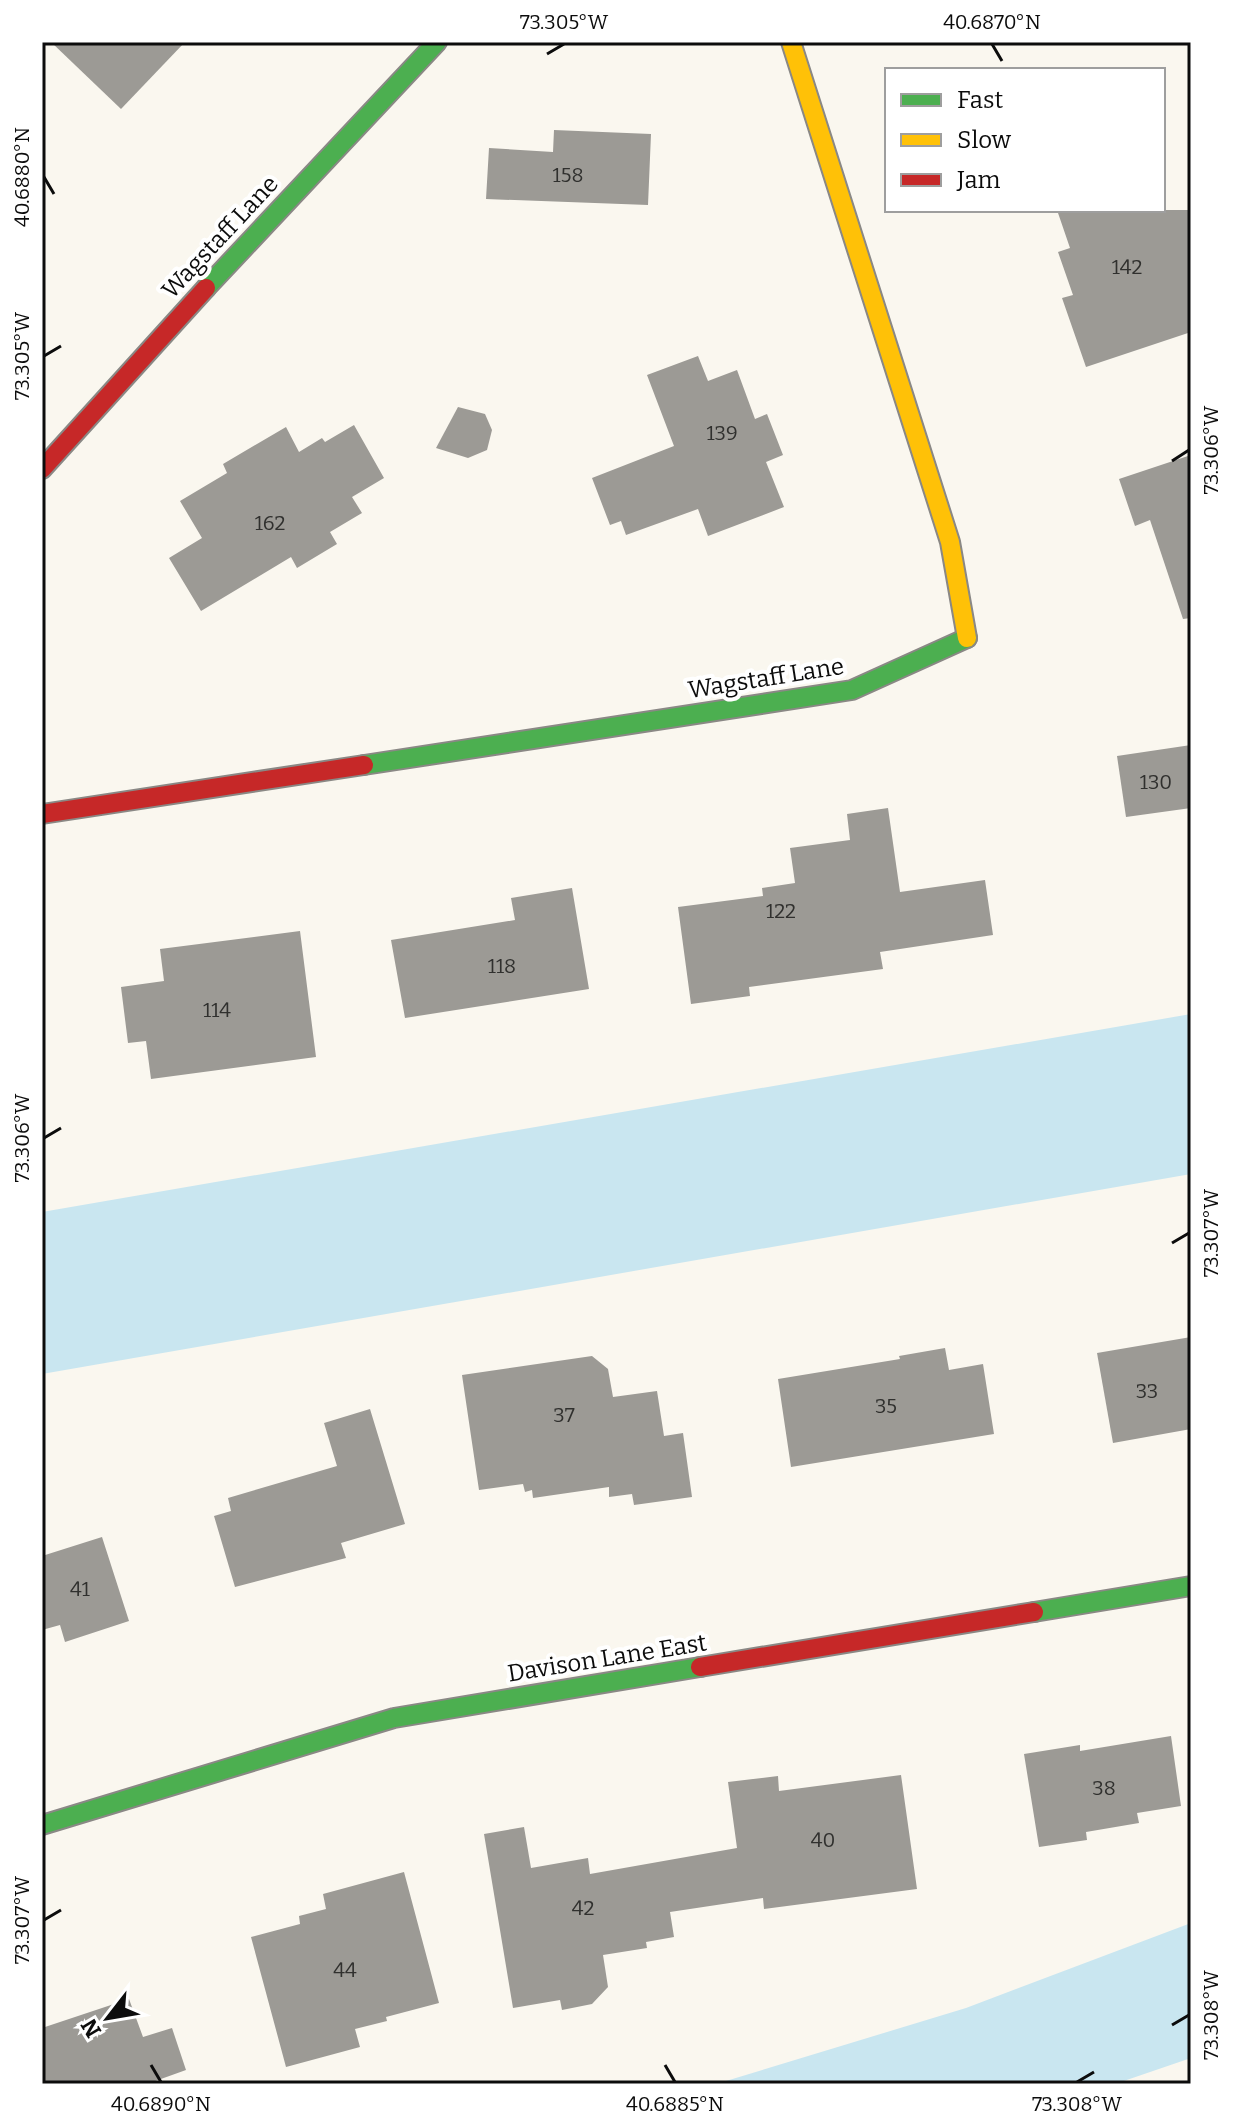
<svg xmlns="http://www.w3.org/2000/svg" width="1233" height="2126" viewBox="0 0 1233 2126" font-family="Bitter,serif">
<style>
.water{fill:#c9e6f0}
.building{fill:#9c9a95}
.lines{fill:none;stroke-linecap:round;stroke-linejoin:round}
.fast-casing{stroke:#8a8885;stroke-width:22}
.slow-casing{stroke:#8a8885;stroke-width:22}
.jam-casing{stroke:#8a8885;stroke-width:22}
.fast{stroke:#4caf50;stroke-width:18}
.slow{stroke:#ffc107;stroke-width:18}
.jam{stroke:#c62828;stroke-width:18}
.ticks{fill:none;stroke:#0c0c0c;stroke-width:3}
.labels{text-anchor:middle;stroke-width:8;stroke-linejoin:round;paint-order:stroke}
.number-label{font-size:20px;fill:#30302e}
.street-label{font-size:24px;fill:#0c0c0c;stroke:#fff}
.neatline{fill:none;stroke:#0c0c0c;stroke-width:3}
.ticks-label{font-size:20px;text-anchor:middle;fill:#0c0c0c}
</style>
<rect width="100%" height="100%" fill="#faf7ef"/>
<!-- water -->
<g class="water">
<path d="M 1191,1014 L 1191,1174 L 42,1374 L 42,1212 Z"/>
<path d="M 1191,1923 L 1191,2058 L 1115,2084 L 716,2084 L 966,2008 Z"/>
</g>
<!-- building -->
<g class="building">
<path d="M 51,42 L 185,42 L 121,109 Z"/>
<path d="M 554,130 L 651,134 L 648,205 L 486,199 L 489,148 L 553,152 Z"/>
<path d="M 1057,210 L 1191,210 L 1191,332 L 1086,367 L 1062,298 L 1073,295 L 1058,252 L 1070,248 Z"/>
<path d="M 698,356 L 708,381 L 737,370 L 755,419 L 767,414 L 783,455 L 766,462 L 784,507 L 708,536 L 698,509 L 626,535 L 621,521 L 610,525 L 592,478 L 674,446 L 647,375 Z"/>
<path d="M 458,407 L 485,414 L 492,430 L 487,450 L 468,458 L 436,448 Z"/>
<path d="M 354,425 L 384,478 L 352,497 L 362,513 L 330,532 L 337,544 L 297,568 L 291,557 L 201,611 L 169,558 L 202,538 L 180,501 L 227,473 L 223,464 L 286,427 L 299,452 L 322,438 L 325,442 Z"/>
<path d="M 1191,455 L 1191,618 L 1183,619 L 1150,520 L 1135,526 L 1119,479 Z"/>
<path d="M 1191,745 L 1191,808 L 1126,817 L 1117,756 Z"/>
<path d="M 888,808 L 900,892 L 985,880 L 993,935 L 880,952 L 883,969 L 749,987 L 750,996 L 691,1004 L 678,907 L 763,896 L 762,888 L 795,883 L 790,848 L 850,840 L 847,814 Z"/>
<path d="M 572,888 L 589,989 L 405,1018 L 391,940 L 515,920 L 511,898 Z"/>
<path d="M 300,931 L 316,1057 L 151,1079 L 146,1041 L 128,1043 L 121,987 L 164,981 L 160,949 Z"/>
<path d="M 1191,1337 L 1191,1429 L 1113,1443 L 1097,1353 Z"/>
<path d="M 945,1348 L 949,1370 L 983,1364 L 994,1434 L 791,1467 L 778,1379 L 900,1359 L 899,1356 Z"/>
<path d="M 592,1356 L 608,1369 L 613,1397 L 657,1391 L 664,1436 L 683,1433 L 692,1497 L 634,1505 L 632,1494 L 609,1497 L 609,1487 L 533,1498 L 532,1490 L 525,1492 L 523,1484 L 479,1490 L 462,1375 Z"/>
<path d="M 370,1409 L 405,1524 L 341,1543 L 346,1558 L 235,1587 L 214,1516 L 231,1511 L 228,1498 L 337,1466 L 324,1423 Z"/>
<path d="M 102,1537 L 129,1621 L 65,1642 L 60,1625 L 42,1630 L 42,1556 Z"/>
<path d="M 1171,1736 L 1181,1806 L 1137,1813 L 1139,1823 L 1086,1832 L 1087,1840 L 1039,1847 L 1024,1754 L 1080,1745 L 1080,1751 Z"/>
<path d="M 901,1775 L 917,1889 L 764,1909 L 763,1898 L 670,1912 L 674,1937 L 646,1942 L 647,1948 L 603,1955 L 608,1987 L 592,2004 L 562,2010 L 560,2000 L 513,2008 L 484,1834 L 524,1827 L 531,1868 L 588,1858 L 590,1874 L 737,1848 L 728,1782 L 778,1776 L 779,1791 Z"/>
<path d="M 404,1872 L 439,2003 L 386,2017 L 387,2021 L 355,2029 L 360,2047 L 286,2067 L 251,1937 L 300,1924 L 299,1916 L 326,1909 L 323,1894 Z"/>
<path d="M 129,1999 L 143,2037 L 172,2028 L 186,2070 L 147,2084 L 42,2084 L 42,2028 Z"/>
</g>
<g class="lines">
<!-- fast casing -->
<g class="fast-casing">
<g id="fast">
<path d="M 206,288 L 437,42"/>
<path d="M 364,765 L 852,690 L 967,638"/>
<path d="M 1034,1612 L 1191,1586"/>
<path d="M 42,1825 L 394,1718 L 700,1667"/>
</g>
</g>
<!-- slow casing -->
<g class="slow-casing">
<path id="slow" d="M 791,42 L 950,542 L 967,638"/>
</g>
<!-- jam casing -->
<g class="jam-casing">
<g id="jam">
<path d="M 42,469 L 206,288"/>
<path d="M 42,814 L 364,765"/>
<path d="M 700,1667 L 1034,1612"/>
</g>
</g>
<!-- fast -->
<use href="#fast" class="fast"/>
<!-- slow -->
<use href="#slow" class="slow"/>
<!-- jam -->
<use href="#jam" class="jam"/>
</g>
<!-- ticks -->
<path class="ticks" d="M 992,44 L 1002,61M 547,54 L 564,44M 44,177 L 54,194M 44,356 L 61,346M 1172,461 L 1189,450M 44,1138 L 61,1128M 1172,1243 L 1189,1233M 44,1920 L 61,1910M 1172,2025 L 1189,2015M 151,2065 L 161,2082M 665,2065 L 675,2082M 1077,2082 L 1094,2072"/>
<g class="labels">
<!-- number labels -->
<g class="number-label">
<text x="568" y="182">158</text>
<text x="1127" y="274">142</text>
<text x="722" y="440">139</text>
<text x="270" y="530">162</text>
<text x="1156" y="789">130</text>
<text x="781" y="918">122</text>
<text x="502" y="973">118</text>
<text x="217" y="1017">114</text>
<text x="1147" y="1398">33</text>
<text x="886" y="1413">35</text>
<text x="564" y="1422">37</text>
<text x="80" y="1596">41</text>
<text x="1104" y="1795">38</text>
<text x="823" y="1847">40</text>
<text x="583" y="1915">42</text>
<text x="345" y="1977">44</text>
</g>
<!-- street labels -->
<g class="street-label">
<text transform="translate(220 237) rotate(-47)" y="8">Wagstaff Lane</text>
<text transform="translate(766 678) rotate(-9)" y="8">Wagstaff Lane</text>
<text transform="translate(607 1658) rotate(-9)" y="8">Davison Lane East</text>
</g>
</g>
<!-- border -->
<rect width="1233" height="2126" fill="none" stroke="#ffffff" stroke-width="88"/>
<!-- legend -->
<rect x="885" y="68" width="280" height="144" fill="#ffffff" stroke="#9e9e9e" stroke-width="2"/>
<rect x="901" y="94" width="40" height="12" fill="#4caf50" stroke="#9e9e9e" stroke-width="2"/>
<text x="957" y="108" font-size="24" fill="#0c0c0c">Fast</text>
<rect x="901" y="134" width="40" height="12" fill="#ffc107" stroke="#9e9e9e" stroke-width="2"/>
<text x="957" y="148" font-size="24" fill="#0c0c0c">Slow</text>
<rect x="901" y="174" width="40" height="12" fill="#c62828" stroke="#9e9e9e" stroke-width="2"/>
<text x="957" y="188" font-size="24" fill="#0c0c0c">Jam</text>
<!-- north arrow -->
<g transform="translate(108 2018) rotate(239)" stroke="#ffffff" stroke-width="6" paint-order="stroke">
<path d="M0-6L14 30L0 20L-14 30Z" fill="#0c0c0c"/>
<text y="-12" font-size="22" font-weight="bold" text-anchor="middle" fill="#0c0c0c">N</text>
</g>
<rect x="44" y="44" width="1145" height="2038" class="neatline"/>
<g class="ticks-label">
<text x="564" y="29">73.305°W</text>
<text x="992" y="29">40.6870°N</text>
<text transform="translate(22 177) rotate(-90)" y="7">40.6880°N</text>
<text transform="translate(22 356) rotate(-90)" y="7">73.305°W</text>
<text transform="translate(1211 450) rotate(-90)" y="7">73.306°W</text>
<text transform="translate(22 1138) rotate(-90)" y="7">73.306°W</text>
<text transform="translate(1211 1233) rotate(-90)" y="7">73.307°W</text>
<text transform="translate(22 1920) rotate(-90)" y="7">73.307°W</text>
<text transform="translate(1211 2015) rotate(-90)" y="7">73.308°W</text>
<text x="161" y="2111">40.6890°N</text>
<text x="675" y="2111">40.6885°N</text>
<text x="1077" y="2111">73.308°W</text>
</g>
</svg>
